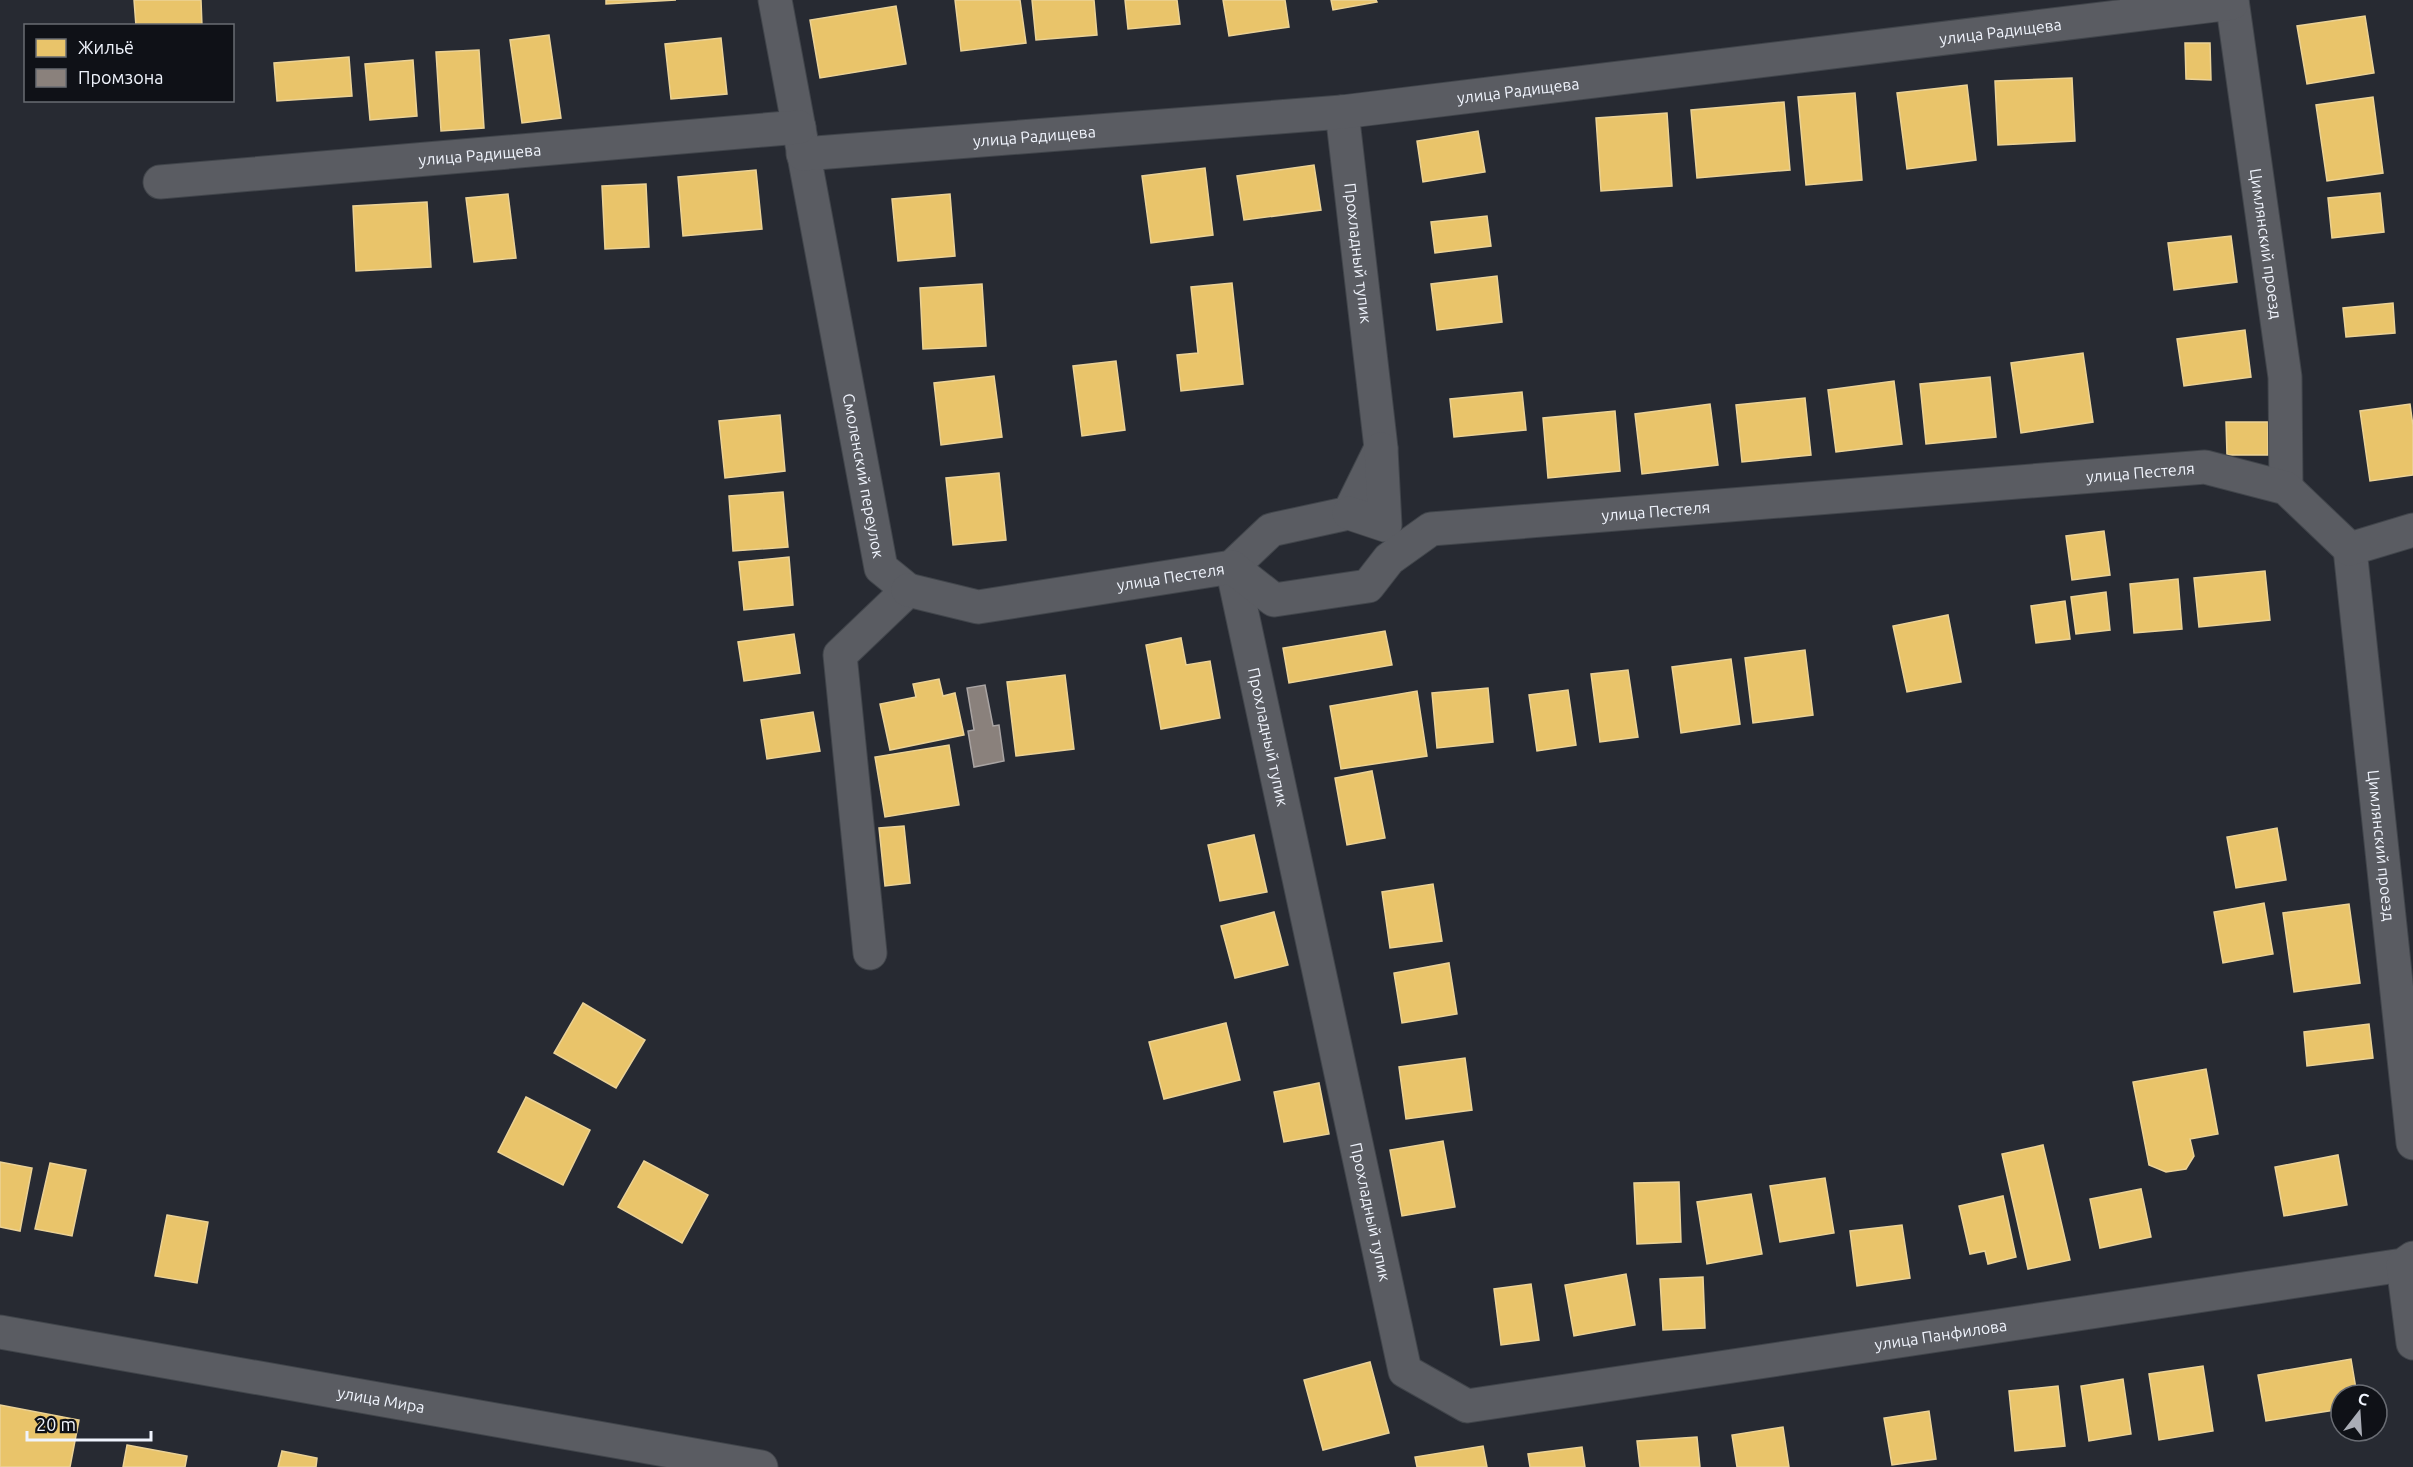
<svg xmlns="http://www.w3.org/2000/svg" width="2413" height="1467" viewBox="0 0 2413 1467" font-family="Ubuntu,sans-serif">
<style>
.homes{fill:#e9c46a;stroke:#ebd296;stroke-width:1.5}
.industry{fill:#8a817c;stroke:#a9a4a3;stroke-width:1.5}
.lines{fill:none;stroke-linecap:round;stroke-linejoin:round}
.minor-casing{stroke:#41454b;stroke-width:35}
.minor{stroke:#5a5c62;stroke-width:33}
.labels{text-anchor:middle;stroke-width:6;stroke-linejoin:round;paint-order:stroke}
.street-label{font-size:16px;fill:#f0f4fd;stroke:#0f1117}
</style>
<rect width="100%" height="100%" fill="#272a32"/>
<!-- homes -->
<g class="homes">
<path d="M 134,0 L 201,0 L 202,26 L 136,26 Z"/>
<path d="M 606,0 L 676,0 L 606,4 Z"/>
<path d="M 955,0 L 1020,0 L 1026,43 L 961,51 Z"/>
<path d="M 1032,0 L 1094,0 L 1097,35 L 1036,40 Z"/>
<path d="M 1125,0 L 1177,0 L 1180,24 L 1128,29 Z"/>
<path d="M 1223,0 L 1285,0 L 1289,27 L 1229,36 Z"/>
<path d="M 1331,0 L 1376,0 L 1377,2 L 1333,10 Z"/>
<path d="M 896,6 L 906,64 L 820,78 L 810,20 Z"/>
<path d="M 2365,16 L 2374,73 L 2307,84 L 2297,26 Z"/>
<path d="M 549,35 L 561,118 L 522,123 L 510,40 Z"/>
<path d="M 721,38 L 727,94 L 671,99 L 665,44 Z"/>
<path d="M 2185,43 L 2210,43 L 2211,80 L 2186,79 Z"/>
<path d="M 479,50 L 484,128 L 441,131 L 436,52 Z"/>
<path d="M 349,57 L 352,96 L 277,101 L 274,63 Z"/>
<path d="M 413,60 L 417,116 L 370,120 L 365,64 Z"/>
<path d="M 2072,78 L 2075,141 L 1998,145 L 1995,81 Z"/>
<path d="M 1967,85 L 1976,160 L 1907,169 L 1897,93 Z"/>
<path d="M 1855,93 L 1862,180 L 1806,185 L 1798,97 Z"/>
<path d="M 2373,97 L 2383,173 L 2327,181 L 2316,105 Z"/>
<path d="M 1784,102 L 1790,170 L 1697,178 L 1691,110 Z"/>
<path d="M 1667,113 L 1672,186 L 1601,191 L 1596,118 Z"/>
<path d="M 1478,131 L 1485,172 L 1423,182 L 1417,141 Z"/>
<path d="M 1314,165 L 1321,210 L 1244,220 L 1237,176 Z"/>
<path d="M 1205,168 L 1213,235 L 1151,243 L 1142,176 Z"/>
<path d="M 756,170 L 762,229 L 683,236 L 678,177 Z"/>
<path d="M 646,184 L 649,247 L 605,249 L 602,186 Z"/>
<path d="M 2380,193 L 2384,232 L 2332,238 L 2328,198 Z"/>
<path d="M 508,194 L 516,258 L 474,262 L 466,198 Z"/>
<path d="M 950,194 L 955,256 L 898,261 L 892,199 Z"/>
<path d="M 427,202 L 431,267 L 356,271 L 353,206 Z"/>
<path d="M 1487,216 L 1491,246 L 1435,253 L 1431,222 Z"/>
<path d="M 2231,236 L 2237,282 L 2174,290 L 2168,243 Z"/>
<path d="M 1497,276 L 1502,322 L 1437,330 L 1431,284 Z"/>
<path d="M 1232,283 L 1243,384 L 1181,391 L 1177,355 L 1198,353 L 1191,287 Z"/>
<path d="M 982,284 L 986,346 L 923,349 L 920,288 Z"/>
<path d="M 2393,303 L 2395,333 L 2346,337 L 2343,308 Z"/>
<path d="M 2245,330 L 2251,377 L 2184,386 L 2177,339 Z"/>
<path d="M 2083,353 L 2093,422 L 2021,433 L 2011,363 Z"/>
<path d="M 1116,361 L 1125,430 L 1082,436 L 1073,366 Z"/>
<path d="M 994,376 L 1002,437 L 941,445 L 934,383 Z"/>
<path d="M 1990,377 L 1996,437 L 1926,444 L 1920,384 Z"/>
<path d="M 1894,381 L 1902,444 L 1836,452 L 1828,390 Z"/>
<path d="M 1522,392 L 1526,430 L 1454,437 L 1450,399 Z"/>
<path d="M 1805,398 L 1811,455 L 1742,462 L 1736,405 Z"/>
<path d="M 1710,404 L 1718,465 L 1642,474 L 1635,414 Z"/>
<path d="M 2410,404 L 2413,426 L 2413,475 L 2370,481 L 2360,411 Z"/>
<path d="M 1615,411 L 1620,471 L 1548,478 L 1543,418 Z"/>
<path d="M 780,415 L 785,471 L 725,478 L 719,421 Z"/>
<path d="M 2226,422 L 2268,422 L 2268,455 L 2227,455 Z"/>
<path d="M 999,473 L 1006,540 L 953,545 L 946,478 Z"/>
<path d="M 783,492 L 788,547 L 733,551 L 729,496 Z"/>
<path d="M 2104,531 L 2110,575 L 2072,580 L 2066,536 Z"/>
<path d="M 789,557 L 793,605 L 744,610 L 739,562 Z"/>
<path d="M 2265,571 L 2270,620 L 2199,627 L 2194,578 Z"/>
<path d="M 2178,579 L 2182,629 L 2134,633 L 2130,584 Z"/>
<path d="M 2106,592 L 2110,630 L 2076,634 L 2071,597 Z"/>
<path d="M 2065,601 L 2070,639 L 2036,643 L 2031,606 Z"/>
<path d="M 1948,615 L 1961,682 L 1907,692 L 1893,626 Z"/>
<path d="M 1385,631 L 1392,665 L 1289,683 L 1283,648 Z"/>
<path d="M 794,634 L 800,673 L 744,681 L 738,642 Z"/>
<path d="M 1181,638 L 1186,665 L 1210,661 L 1220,718 L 1161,729 L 1146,645 Z"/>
<path d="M 1805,650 L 1813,715 L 1753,723 L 1745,658 Z"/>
<path d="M 1731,659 L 1740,724 L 1681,733 L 1672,667 Z"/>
<path d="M 1628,670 L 1638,737 L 1600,742 L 1591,674 Z"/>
<path d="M 1065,675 L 1074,749 L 1016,756 L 1007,682 Z"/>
<path d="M 939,679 L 943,696 L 955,693 L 964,735 L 890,750 L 880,704 L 916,697 L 913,684 Z"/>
<path d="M 1488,688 L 1493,742 L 1437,748 L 1432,693 Z"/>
<path d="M 1568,690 L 1576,745 L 1537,751 L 1529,695 Z"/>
<path d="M 1417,691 L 1427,756 L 1341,769 L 1330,706 Z"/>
<path d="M 813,712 L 820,751 L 767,759 L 761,720 Z"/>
<path d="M 949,745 L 959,805 L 885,817 L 875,757 Z"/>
<path d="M 1372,771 L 1385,838 L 1347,845 L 1335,778 Z"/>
<path d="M 904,826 L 910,883 L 885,886 L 879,828 Z"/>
<path d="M 2277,828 L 2286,880 L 2236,888 L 2227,837 Z"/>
<path d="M 1254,835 L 1267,892 L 1220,901 L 1208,845 Z"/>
<path d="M 1433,884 L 1442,941 L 1390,948 L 1382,892 Z"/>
<path d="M 2264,903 L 2273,954 L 2223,963 L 2214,912 Z"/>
<path d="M 2349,904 L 2360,983 L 2294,992 L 2283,913 Z"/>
<path d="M 1274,912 L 1288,965 L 1235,978 L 1221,926 Z"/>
<path d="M 1449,963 L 1457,1014 L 1402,1023 L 1394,973 Z"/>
<path d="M 583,1003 L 645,1040 L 616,1088 L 554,1053 Z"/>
<path d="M 1226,1023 L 1240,1080 L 1164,1099 L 1149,1042 Z"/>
<path d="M 2369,1024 L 2373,1058 L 2307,1066 L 2304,1032 Z"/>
<path d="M 1465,1058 L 1472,1110 L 1406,1119 L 1399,1067 Z"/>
<path d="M 2206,1069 L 2218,1134 L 2190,1139 L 2194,1156 L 2186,1169 L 2166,1172 L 2149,1165 L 2133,1082 Z"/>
<path d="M 1319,1083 L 1329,1134 L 1284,1142 L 1274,1092 Z"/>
<path d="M 526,1097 L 590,1130 L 563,1185 L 498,1152 Z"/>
<path d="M 1443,1141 L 1455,1207 L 1402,1216 L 1390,1150 Z"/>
<path d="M 2043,1145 L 2070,1260 L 2028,1269 L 2002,1154 Z"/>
<path d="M 2338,1155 L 2347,1205 L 2284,1216 L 2275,1167 Z"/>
<path d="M 644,1161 L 708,1195 L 682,1243 L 618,1207 Z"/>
<path d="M 0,1162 L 32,1168 L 20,1231 L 0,1227 Z"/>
<path d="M 50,1163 L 86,1170 L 72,1236 L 35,1229 Z"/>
<path d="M 1825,1178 L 1834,1233 L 1780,1242 L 1770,1186 Z"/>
<path d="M 1679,1182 L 1681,1242 L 1637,1244 L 1634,1183 Z"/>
<path d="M 2141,1189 L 2151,1237 L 2100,1248 L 2090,1199 Z"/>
<path d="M 1751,1194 L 1762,1254 L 1707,1264 L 1697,1202 Z"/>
<path d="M 2003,1196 L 2016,1257 L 1988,1264 L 1985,1251 L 1970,1254 L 1959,1206 Z"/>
<path d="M 167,1215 L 208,1222 L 197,1283 L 155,1276 Z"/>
<path d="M 1902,1225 L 1910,1278 L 1857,1286 L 1850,1231 Z"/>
<path d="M 1626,1274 L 1635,1325 L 1574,1336 L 1565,1285 Z"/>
<path d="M 1703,1277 L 1705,1328 L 1663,1330 L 1660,1279 Z"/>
<path d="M 1531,1284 L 1539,1340 L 1501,1345 L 1494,1289 Z"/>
<path d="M 2351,1359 L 2357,1395 L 2341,1395 L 2341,1409 L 2266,1421 L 2258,1375 Z"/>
<path d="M 1370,1362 L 1389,1433 L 1323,1450 L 1304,1380 Z"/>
<path d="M 2203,1366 L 2213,1431 L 2159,1440 L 2149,1374 Z"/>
<path d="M 2123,1379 L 2131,1434 L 2089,1441 L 2081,1386 Z"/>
<path d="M 2058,1386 L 2065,1446 L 2015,1451 L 2009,1391 Z"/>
<path d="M 0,1405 L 79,1420 L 70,1467 L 0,1467 Z"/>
<path d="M 1929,1411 L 1936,1459 L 1892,1465 L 1884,1418 Z"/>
<path d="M 1783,1427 L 1789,1467 L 1737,1467 L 1732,1435 Z"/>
<path d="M 1697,1437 L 1700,1467 L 1640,1467 L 1637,1441 Z"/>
<path d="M 127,1445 L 187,1456 L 185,1467 L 123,1467 Z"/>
<path d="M 1483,1446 L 1487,1467 L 1417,1467 L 1415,1457 Z"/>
<path d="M 1582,1447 L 1585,1467 L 1530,1467 L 1528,1454 Z"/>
<path d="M 282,1451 L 317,1458 L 316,1467 L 278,1467 Z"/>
</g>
<!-- industry -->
<path class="industry" d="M 985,685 L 993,726 L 999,725 L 1004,761 L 974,767 L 968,731 L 974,730 L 967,688 Z"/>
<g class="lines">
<!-- minor casing -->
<g class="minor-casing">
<g id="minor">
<path id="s1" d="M 775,0 L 881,568 L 908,590 L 840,655 L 870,953"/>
<path id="s2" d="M 2232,0 L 2285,377 L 2286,488"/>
<path id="s3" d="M 1342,112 L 1381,448 L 1349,513 L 1271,530 L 1232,567 L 1405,1371 L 1467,1406 L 2403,1265 L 2413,1258"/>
<path id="s4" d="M 803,154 L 1342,112 L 2232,3"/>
<path id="s5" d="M 160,182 L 799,127"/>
<path d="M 1349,513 L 1385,525 L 1381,449"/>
<path id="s6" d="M 2350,549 L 2413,1143"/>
<path id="s7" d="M 908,590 L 978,607 L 1232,567 L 1274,600 L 1368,586 L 1389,559 L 1431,529 L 2205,467 L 2286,488 L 2350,549 L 2413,530"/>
<path d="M 2403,1265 L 2413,1343"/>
<path id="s8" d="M 0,1332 L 761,1467"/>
</g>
</g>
<!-- minor -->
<use href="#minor" class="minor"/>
</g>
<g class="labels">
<!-- street labels -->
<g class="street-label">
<text dy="6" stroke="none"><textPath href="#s4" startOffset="1204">улица Радищева</textPath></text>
<text dy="6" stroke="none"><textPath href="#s4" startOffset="718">улица Радищева</textPath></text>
<text dy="6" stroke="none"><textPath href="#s4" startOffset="232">улица Радищева</textPath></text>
<text dy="6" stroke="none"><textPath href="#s5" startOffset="321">улица Радищева</textPath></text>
<text dy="6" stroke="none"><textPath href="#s2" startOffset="246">Цимлянский проезд</textPath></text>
<text dy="6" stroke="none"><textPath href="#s3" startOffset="142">Прохладный тупик</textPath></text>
<text dy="6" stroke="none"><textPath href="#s7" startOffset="1275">улица Пестеля</textPath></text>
<text dy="6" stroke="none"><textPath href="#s1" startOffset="484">Смоленский переулок</textPath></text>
<text dy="6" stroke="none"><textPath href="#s7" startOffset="789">улица Пестеля</textPath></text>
<text dy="6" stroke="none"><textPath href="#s7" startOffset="267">улица Пестеля</textPath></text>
<text dy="6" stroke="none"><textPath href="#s3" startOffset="718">Прохладный тупик</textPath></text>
<text dy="6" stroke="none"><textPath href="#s6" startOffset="298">Цимлянский проезд</textPath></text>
<text dy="6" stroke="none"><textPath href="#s3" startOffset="1204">Прохладный тупик</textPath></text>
<text dy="6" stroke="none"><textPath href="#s3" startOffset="1917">улица Панфилова</textPath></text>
<text dy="6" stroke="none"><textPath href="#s8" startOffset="387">улица Мира</textPath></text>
</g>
</g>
<!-- legend -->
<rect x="24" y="24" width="210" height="78" fill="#0f1117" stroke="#696c73" stroke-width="1.5"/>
<rect x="36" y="39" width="30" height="18" fill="#e9c46a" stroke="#696c73" stroke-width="1.5"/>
<text x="78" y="54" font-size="18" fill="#f0f4fd">Жильё</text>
<rect x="36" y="69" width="30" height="18" fill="#8a817c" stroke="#696c73" stroke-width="1.5"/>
<text x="78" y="84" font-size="18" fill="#f0f4fd">Промзона</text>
<!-- north arrow -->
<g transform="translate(2359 1413) rotate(17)"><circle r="28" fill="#0f1117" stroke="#696c73" stroke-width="1.5"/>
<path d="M0-4.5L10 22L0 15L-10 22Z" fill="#aaadb6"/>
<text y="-9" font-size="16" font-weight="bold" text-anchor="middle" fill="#f0f4fd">С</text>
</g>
<!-- scale -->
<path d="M27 1431v9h124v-9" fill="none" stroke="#f0f4fd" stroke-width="3"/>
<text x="36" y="1431" font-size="18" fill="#f0f4fd" stroke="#0f1117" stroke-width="4.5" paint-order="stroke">20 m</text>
</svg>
